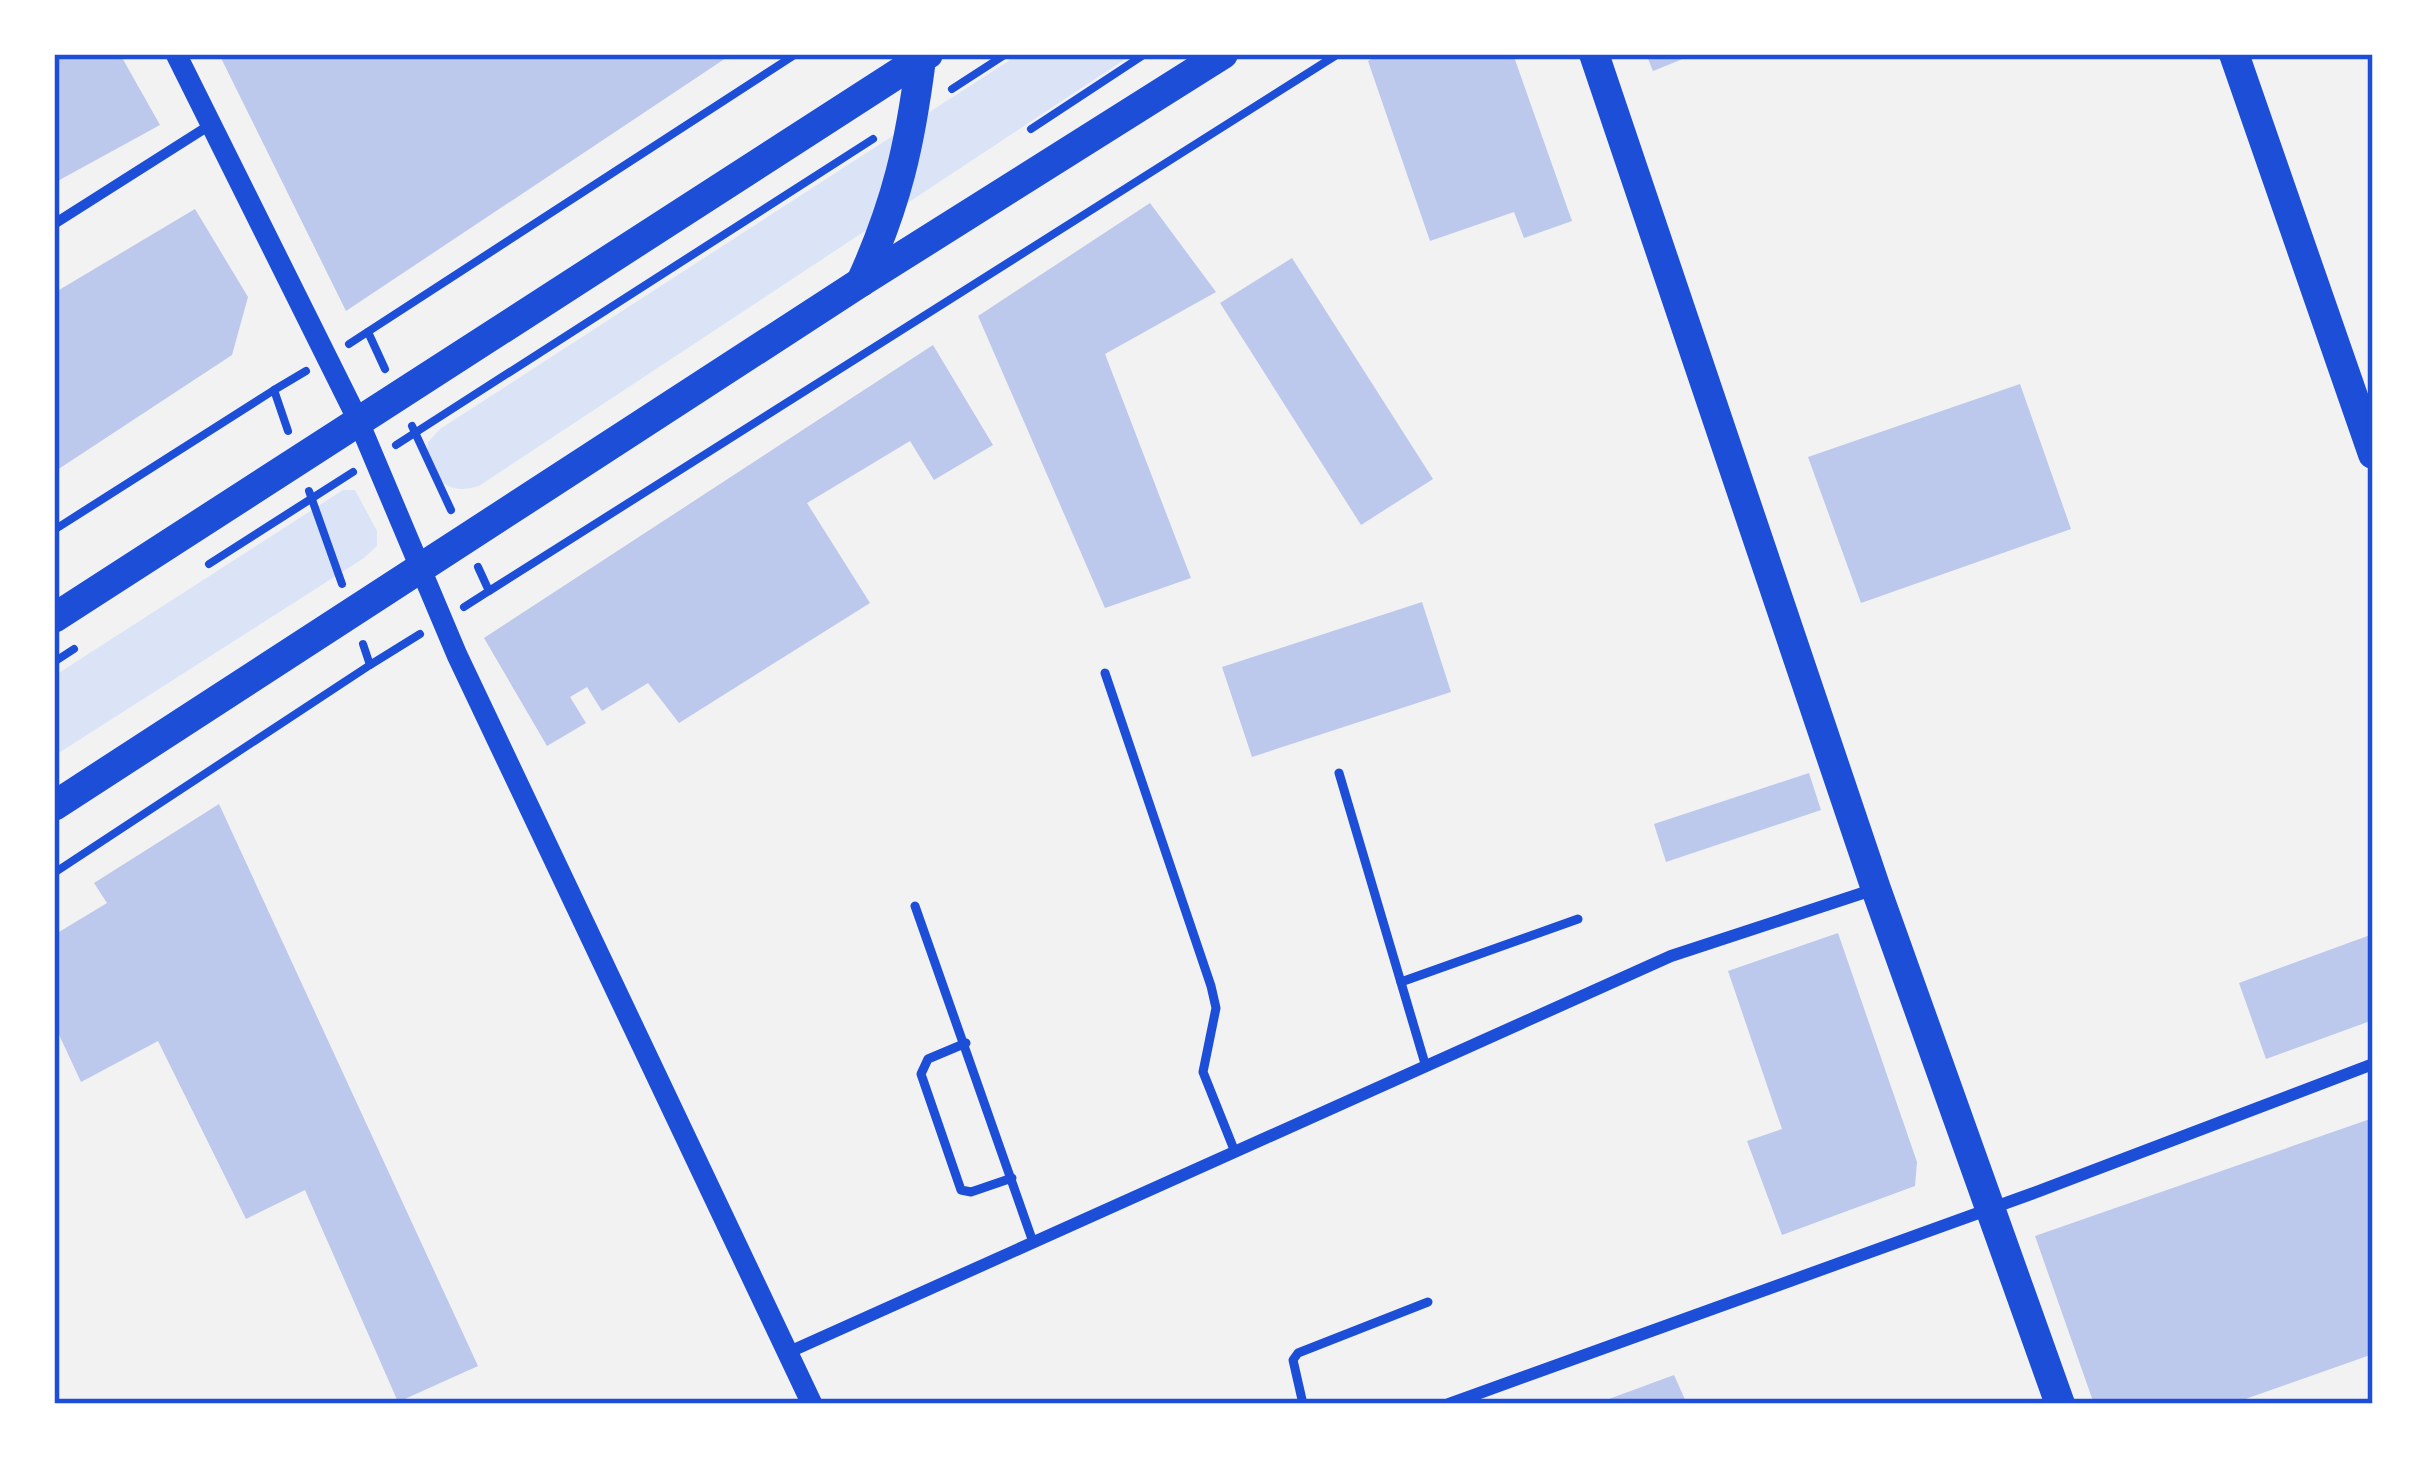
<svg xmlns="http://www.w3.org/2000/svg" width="2427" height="1458" viewBox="0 0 2427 1458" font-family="Rubik,sans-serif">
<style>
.green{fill:#dbe4f7}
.building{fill:#bdc9ec}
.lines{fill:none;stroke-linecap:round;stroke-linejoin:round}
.path{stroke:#1d4ed8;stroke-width:8}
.service{stroke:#1d4ed8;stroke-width:9}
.pedestrian{stroke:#1d4ed8;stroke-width:10}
.minor{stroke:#1d4ed8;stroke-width:12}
.tertiary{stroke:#1d4ed8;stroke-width:21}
.primary{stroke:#1d4ed8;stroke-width:30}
.neatline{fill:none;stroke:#1d4ed8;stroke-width:4.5}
</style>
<rect width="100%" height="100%" fill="#f2f2f2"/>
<!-- green -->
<g class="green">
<path d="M 1019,54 L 1133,54 L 479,486 C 452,494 442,486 426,463 L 428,442 L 440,429 Z"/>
<path d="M 343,490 L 355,490 L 377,531 L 377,546 L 364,558 L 54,756 L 54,676 Z"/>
</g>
<!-- building -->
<g class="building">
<path d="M 54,54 L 120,54 L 160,125 L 54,183 Z"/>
<path d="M 219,54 L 732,54 L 346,311 Z"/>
<path d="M 1379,54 L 1513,54 L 1572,221 L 1524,238 L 1514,212 L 1430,241 L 1368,61 Z"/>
<path d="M 1646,54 L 1695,54 L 1653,71 Z"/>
<path d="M 1150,203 L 1216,292 L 1105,354 L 1191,578 L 1105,608 L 978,316 Z"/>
<path d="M 195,209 L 248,297 L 232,355 L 54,472 L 54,293 Z"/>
<path d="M 1292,258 L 1433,479 L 1361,525 L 1220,303 Z"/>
<path d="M 933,345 L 993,445 L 934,480 L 910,441 L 807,503 L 870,603 L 679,723 L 648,683 L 602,711 L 587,687 L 570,697 L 586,723 L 547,746 L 484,638 Z"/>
<path d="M 2020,384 L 2071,529 L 1861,603 L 1808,457 Z"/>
<path d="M 1422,602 L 1451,692 L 1252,757 L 1222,667 Z"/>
<path d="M 1809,773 L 1821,810 L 1666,862 L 1654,824 Z"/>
<path d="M 219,804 L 478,1366 L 398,1402 L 305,1190 L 246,1219 L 158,1041 L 81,1082 L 54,1024 L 54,935 L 107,903 L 94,883 Z"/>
<path d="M 1838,933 L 1917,1162 L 1915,1186 L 1782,1235 L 1747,1141 L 1782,1129 L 1728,971 Z"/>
<path d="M 2373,934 L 2373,1020 L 2266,1059 L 2239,983 Z"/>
<path d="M 2373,1118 L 2373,1354 L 2231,1404 L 2094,1404 L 2035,1236 Z"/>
<path d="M 1674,1375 L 1687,1404 L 1598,1404 L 1598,1403 Z"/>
</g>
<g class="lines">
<!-- path -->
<g class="path">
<path d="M 952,89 L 1006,54"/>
<path d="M 1031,129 L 1145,54"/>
<path d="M 368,332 L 385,369"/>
<path d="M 349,344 L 796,54"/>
<path d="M 412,426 L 451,510"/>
<path d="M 288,431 L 274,390 L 306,371"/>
<path d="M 396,445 L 873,139"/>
<path d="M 309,491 L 342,584"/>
<path d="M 54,530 L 274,390"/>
<path d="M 209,564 L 353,472"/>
<path d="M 489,591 L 1338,54"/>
<path d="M 464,607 L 489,591 L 478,567"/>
<path d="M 363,644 L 370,665 L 420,634"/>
<path d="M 54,662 L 74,649"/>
<path d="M 54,873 L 370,665"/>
</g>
<!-- service -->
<g class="service">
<path d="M 1105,673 L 1211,986 L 1216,1008 L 1203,1072 L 1235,1152"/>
<path d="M 1339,773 L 1426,1067"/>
<path d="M 915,906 L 1033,1242"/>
<path d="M 1401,982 L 1578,919"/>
<path d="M 966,1043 L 928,1059 L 921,1074 L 961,1190 L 971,1192 L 1012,1178"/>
<path d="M 1303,1404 L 1293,1360 L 1298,1353 L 1428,1302"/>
</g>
<!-- pedestrian -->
<path class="pedestrian" d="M 54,224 L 210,125"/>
<!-- minor -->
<g class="minor">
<path d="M 787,1353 L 1671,956 L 1875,889"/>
<path d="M 1449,1404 L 2031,1194 L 2373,1064"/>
</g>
<!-- tertiary -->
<path class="tertiary" d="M 176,54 L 358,420 L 457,655 L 812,1404"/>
<!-- primary -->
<g class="primary">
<path d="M 1594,54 L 1876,889 L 2060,1404"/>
<path d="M 2234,54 L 2373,454"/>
<path d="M 861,282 C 897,203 910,145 921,59"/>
<path d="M 54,618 L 928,54"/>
<path d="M 54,806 L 861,282 L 1223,54"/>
</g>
</g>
<!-- border -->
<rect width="2427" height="1458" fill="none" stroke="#ffffff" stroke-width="114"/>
<rect x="57" y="57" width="2313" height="1344" class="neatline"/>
</svg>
